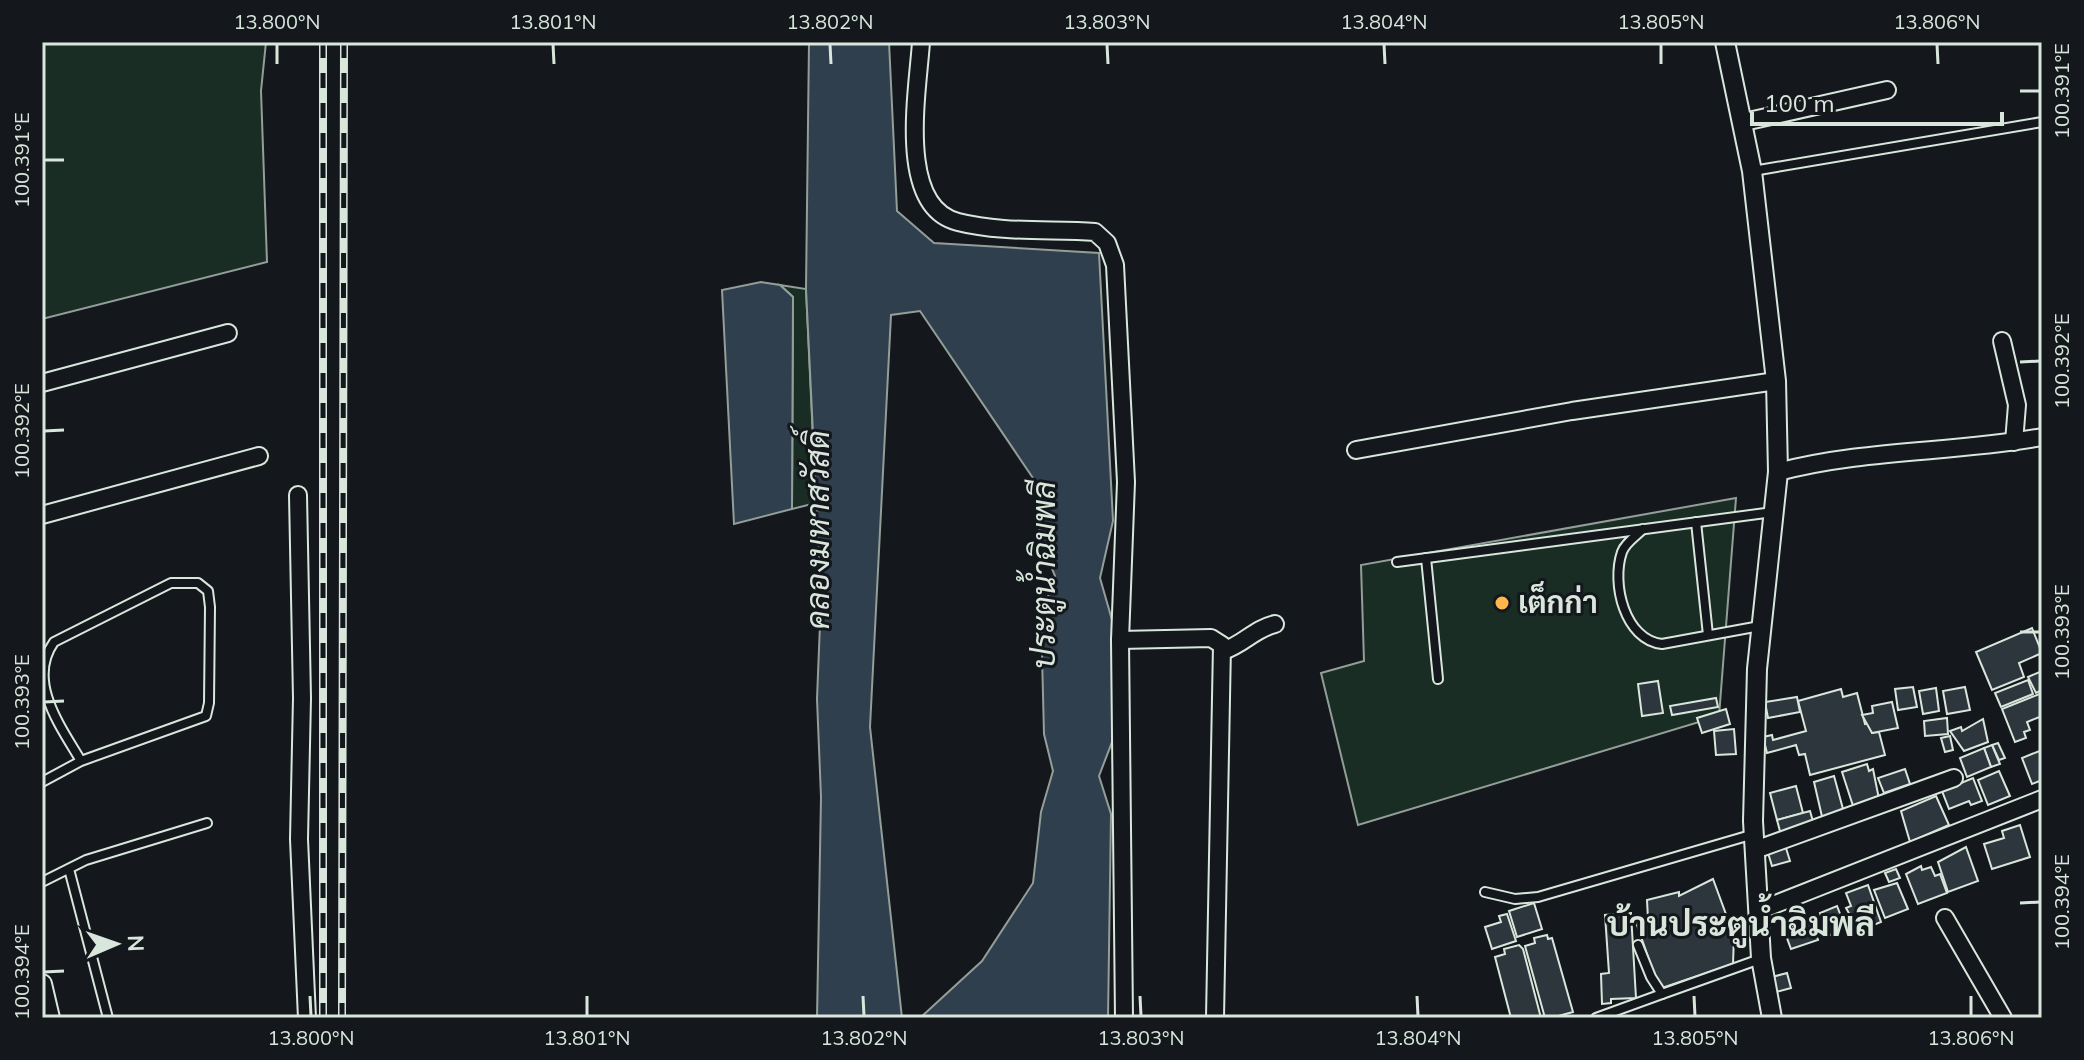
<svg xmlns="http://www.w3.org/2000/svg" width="2084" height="1060" viewBox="0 0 2084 1060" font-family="Mulish,Sarabun,sans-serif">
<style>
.green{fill:#1a2d24;stroke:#939e99;stroke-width:2}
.water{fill:#2f3f4d;stroke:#939e99;stroke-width:2}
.building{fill:#2c363c;stroke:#d8e6dc;stroke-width:2}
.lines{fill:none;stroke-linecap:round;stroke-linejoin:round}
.service-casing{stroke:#d8e6dc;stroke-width:12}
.minor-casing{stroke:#d8e6dc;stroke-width:20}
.tertiary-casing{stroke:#d8e6dc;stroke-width:22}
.service{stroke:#14181c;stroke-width:8}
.minor{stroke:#14181c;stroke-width:16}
.tertiary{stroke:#14181c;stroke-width:18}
.rail-casing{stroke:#d8e6dc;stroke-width:8}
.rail{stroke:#14181c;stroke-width:5;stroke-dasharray:15;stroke-linecap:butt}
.ticks{fill:none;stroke:#d8e6dc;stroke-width:3}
.poi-dot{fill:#ffb74d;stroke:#14181c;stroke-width:3}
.labels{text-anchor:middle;stroke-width:6;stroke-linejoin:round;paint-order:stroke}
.poi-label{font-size:30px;font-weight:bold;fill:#d8e6dc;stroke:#14181c;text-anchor:start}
.water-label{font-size:32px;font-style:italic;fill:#d8e6dc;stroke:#14181c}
.quarter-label{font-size:34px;font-weight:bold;fill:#d8e6dc;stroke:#14181c}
.neatline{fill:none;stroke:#d8e6dc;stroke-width:3}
.ticks-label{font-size:20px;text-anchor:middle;fill:#d8e6dc}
</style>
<rect width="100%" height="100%" fill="#14181c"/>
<!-- green -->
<g class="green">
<path d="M 42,42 L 266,42 L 261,91 L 267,262 L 42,319 Z"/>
<path d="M 780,285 L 806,289 L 816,503 L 792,509 L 793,297 Z"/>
<path d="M 1736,498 L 1719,716 L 1358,825 L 1321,673 L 1364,661 L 1361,565 Z"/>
</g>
<!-- water -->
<g class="water">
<path d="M 809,42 L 889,42 L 897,211 L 934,243 L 1099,253 L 1113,521 L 1100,578 L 1112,620 L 1112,742 L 1099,776 L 1111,814 L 1108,1018 L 920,1018 L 982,961 L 1033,883 L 1041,812 L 1053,771 L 1044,734 L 1041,616 L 1055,576 L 1040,539 L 1037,484 L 920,311 L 891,315 L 870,727 L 902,1018 L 817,1018 L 821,797 L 817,699 L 821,599 L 806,289 Z"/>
<path d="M 761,282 L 780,285 L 793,297 L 792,509 L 734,524 L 722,290 Z"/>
</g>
<!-- building -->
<g class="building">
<path d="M 2032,628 L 2042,653 L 2019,663 L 2024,677 L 1992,690 L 1976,652 Z"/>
<path d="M 2042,671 L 2042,690 L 2036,693 L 2028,677 Z"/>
<path d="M 2028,680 L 2033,694 L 2001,707 L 1995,693 Z"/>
<path d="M 1658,681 L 1663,713 L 1642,716 L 1638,684 Z"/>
<path d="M 1913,687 L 1917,707 L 1898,710 L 1895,689 Z"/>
<path d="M 1965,687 L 1970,710 L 1947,714 L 1943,691 Z"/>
<path d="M 1936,688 L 1939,711 L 1923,714 L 1919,691 Z"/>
<path d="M 1841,689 L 1843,697 L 1857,693 L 1865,724 L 1869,723 L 1872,733 L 1879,732 L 1885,755 L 1810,775 L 1805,754 L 1799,755 L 1796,745 L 1767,753 L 1763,737 L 1772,735 L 1773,740 L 1806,731 L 1798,701 Z"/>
<path d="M 2042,693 L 2042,716 L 2027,722 L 2030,730 L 2024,732 L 2026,738 L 2015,742 L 2002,709 Z"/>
<path d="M 1797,697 L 1800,712 L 1768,718 L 1765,702 Z"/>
<path d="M 1716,698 L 1718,707 L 1672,715 L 1670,706 Z"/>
<path d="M 1892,702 L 1898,728 L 1872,733 L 1862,715 L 1873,713 L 1872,706 Z"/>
<path d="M 1726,709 L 1730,724 L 1702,733 L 1697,718 Z"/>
<path d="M 1947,718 L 1948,734 L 1925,736 L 1924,721 Z"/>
<path d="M 1983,719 L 1988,742 L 1964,751 L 1950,731 L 1961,727 L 1962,731 Z"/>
<path d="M 1734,729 L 1736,754 L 1716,755 L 1714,731 Z"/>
<path d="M 1950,736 L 1953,750 L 1945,752 L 1941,738 Z"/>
<path d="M 1998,743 L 2005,758 L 1999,760 L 1992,745 Z"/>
<path d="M 1992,745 L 2000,764 L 1991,767 L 1984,748 Z"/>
<path d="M 1984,748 L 1991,767 L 1967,777 L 1960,758 Z"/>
<path d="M 2042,750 L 2042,780 L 2032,784 L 2022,758 Z"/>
<path d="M 1867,764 L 1869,771 L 1873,769 L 1880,804 L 1855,812 L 1842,772 Z"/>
<path d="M 1905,769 L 1910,784 L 1884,793 L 1878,778 Z"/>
<path d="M 1999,771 L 2010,796 L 1988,805 L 1978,780 Z"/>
<path d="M 1834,776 L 1843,809 L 1838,811 L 1840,816 L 1823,821 L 1814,782 Z"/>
<path d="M 1973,778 L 1982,801 L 1971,805 L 1969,801 L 1949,809 L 1942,791 Z"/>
<path d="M 1796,786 L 1803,813 L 1777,820 L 1770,793 Z"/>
<path d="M 1936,796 L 1949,825 L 1910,842 L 1901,811 Z"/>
<path d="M 1810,811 L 1814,825 L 1781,835 L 1777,820 Z"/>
<path d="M 2020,825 L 2030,857 L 1992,869 L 1984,844 L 2004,838 L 2002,831 Z"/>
<path d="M 1966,847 L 1978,881 L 1948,892 L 1938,862 Z"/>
<path d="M 1786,848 L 1790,861 L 1772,866 L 1768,853 Z"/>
<path d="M 1921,866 L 1922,870 L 1931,867 L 1935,876 L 1940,874 L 1947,893 L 1918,904 L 1906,874 Z"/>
<path d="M 1896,869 L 1900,878 L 1889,882 L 1885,873 Z"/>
<path d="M 1713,879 L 1734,936 L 1733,964 L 1659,989 L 1636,922 L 1648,919 L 1647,900 L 1679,892 L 1679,896 Z"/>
<path d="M 1897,883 L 1908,909 L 1885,918 L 1874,890 Z"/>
<path d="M 1868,885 L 1881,922 L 1859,931 L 1846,908 L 1851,906 L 1846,893 Z"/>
<path d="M 1534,903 L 1542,929 L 1517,937 L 1509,911 Z"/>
<path d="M 1837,906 L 1846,929 L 1828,936 L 1820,913 Z"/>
<path d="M 1631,913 L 1636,998 L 1611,999 L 1611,1003 L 1602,1004 L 1601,974 L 1609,973 L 1605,915 Z"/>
<path d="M 1507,914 L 1516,941 L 1492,949 L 1485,927 L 1501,922 L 1499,916 Z"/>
<path d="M 1811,921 L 1818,940 L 1791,949 L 1784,930 Z"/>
<path d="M 1547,935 L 1548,939 L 1552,938 L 1573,1012 L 1551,1018 L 1545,1018 L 1525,946 L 1535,943 L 1534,938 Z"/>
<path d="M 1519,945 L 1523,949 L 1541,1018 L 1511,1018 L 1495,957 L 1505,954 L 1504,949 Z"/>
<path d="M 1787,973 L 1791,988 L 1776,992 L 1772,977 Z"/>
</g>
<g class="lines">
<!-- service casing -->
<g class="service-casing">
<g id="service">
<path d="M 1753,171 L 2042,122"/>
<path d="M 1696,522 L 1708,635"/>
<path d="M 1643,529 C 1636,536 1625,543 1622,552 C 1611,584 1625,640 1662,644 L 1760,626"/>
<path d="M 1426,558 L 1438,679"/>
<path d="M 1397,562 L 1773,512"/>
<path d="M 42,782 L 81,761 L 206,716 L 209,703 L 210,607 L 208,591 L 198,583 L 171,583 L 54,642 C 26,681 61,727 81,761"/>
<path d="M 69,869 L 108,1018"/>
<path d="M 42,882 L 86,860 L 207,823"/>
<path d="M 1485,892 L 1515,899 L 1538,897 L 1754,834"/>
<path d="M 1638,945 L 1651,977 L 1662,994 L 1760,959"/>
<path d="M 1596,1018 L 1662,994"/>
</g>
</g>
<!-- minor casing -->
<g class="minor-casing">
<g id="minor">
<path d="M 921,42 C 918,90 896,207 958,222 C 1001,233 1051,229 1095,232 L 1107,243 L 1115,265 L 1126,482 L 1120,640 L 1124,1018"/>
<path d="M 1744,122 L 1887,90"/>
<path d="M 2002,341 L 2017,405 L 2014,442"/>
<path d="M 42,383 L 228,333"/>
<path d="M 1356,450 L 1572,411 L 1776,381"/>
<path d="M 1778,472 C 1865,449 1954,453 2042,437"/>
<path d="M 298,495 L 302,698 L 299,839 L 307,1018"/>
<path d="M 42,515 L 259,456"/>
<path d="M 1120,640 L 1211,638 L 1222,645 L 1215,1018"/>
<path d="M 1223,651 C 1244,644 1254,629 1275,624"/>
<path d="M 1755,850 L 1954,778"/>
<path d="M 1758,911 L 2042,799"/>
<path d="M 1945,918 L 2003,1018"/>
</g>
</g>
<!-- tertiary casing -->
<g class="tertiary-casing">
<g id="tertiary">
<path d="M 1725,42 L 1752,171 L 1776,381 L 1778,472 L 1757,669 L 1753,821 L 1761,958 L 1772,1018"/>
<path d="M 42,984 L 50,1018"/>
</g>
</g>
<!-- service -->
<use href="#service" class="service"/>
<!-- minor -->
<use href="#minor" class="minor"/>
<!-- tertiary -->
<use href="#tertiary" class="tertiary"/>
<!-- rail casing -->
<g class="rail-casing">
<g id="rail">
<path d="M 323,1018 L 323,42"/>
<path d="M 342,1018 L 344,42"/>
</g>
</g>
<!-- rail -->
<use href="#rail" class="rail"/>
</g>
<!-- ticks -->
<path class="ticks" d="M 277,44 L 277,64M 553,44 L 554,64M 830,44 L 831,64M 1107,44 L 1108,64M 1384,44 L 1385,64M 1661,44 L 1661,64M 1937,44 L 1938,64M 2020,91 L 2040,91M 44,160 L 64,160M 2020,362 L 2040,361M 44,431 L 64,430M 2020,632 L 2040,632M 44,702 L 64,701M 2020,903 L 2040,902M 44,972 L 64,971M 310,996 L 311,1016M 587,996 L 587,1016M 863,996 L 864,1016M 1140,996 L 1141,1016M 1417,996 L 1418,1016M 1694,996 L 1695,1016M 1971,996 L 1971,1016"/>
<!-- markers -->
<circle class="poi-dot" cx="1502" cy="603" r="8"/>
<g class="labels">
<!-- poi labels -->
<g class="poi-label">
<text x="1518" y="613">เต็กก่า</text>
</g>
<!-- water labels -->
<g class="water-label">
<text transform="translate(818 530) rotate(-90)" y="11">คลองมหาสวัสดิ์</text>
<text transform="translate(1044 575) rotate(-90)" y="11">ประตูน้ำฉิมพลี</text>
</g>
<!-- quarter labels -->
<g class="quarter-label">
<text x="1741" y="936">บ้านประตูน้ำฉิมพลี</text>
</g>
</g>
<!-- border -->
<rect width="2084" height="1060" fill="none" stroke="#14181c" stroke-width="88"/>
<!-- north arrow -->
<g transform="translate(116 944) rotate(88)" stroke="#14181c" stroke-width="6" paint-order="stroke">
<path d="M0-6L14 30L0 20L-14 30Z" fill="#d8e6dc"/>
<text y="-12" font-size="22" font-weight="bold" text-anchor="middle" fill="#d8e6dc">N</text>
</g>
<!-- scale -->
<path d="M1752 112v12h250v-12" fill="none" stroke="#d8e6dc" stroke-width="4"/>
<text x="1764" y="112" font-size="24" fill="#d8e6dc" stroke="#14181c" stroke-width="6" paint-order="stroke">100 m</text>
<rect x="44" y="44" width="1996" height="972" class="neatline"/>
<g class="ticks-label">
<text x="277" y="29">13.800°N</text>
<text x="553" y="29">13.801°N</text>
<text x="830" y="29">13.802°N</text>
<text x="1107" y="29">13.803°N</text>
<text x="1384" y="29">13.804°N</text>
<text x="1661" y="29">13.805°N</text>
<text x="1937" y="29">13.806°N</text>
<text transform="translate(2062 91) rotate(-90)" y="7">100.391°E</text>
<text transform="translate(22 160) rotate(-90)" y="7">100.391°E</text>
<text transform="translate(2062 361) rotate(-90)" y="7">100.392°E</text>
<text transform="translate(22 431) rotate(-90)" y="7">100.392°E</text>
<text transform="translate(2062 632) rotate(-90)" y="7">100.393°E</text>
<text transform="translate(22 702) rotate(-90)" y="7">100.393°E</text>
<text transform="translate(2062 902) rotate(-90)" y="7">100.394°E</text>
<text transform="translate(22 972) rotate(-90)" y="7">100.394°E</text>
<text x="311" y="1045">13.800°N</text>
<text x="587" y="1045">13.801°N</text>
<text x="864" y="1045">13.802°N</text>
<text x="1141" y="1045">13.803°N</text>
<text x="1418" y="1045">13.804°N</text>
<text x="1695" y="1045">13.805°N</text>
<text x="1971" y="1045">13.806°N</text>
</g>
</svg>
